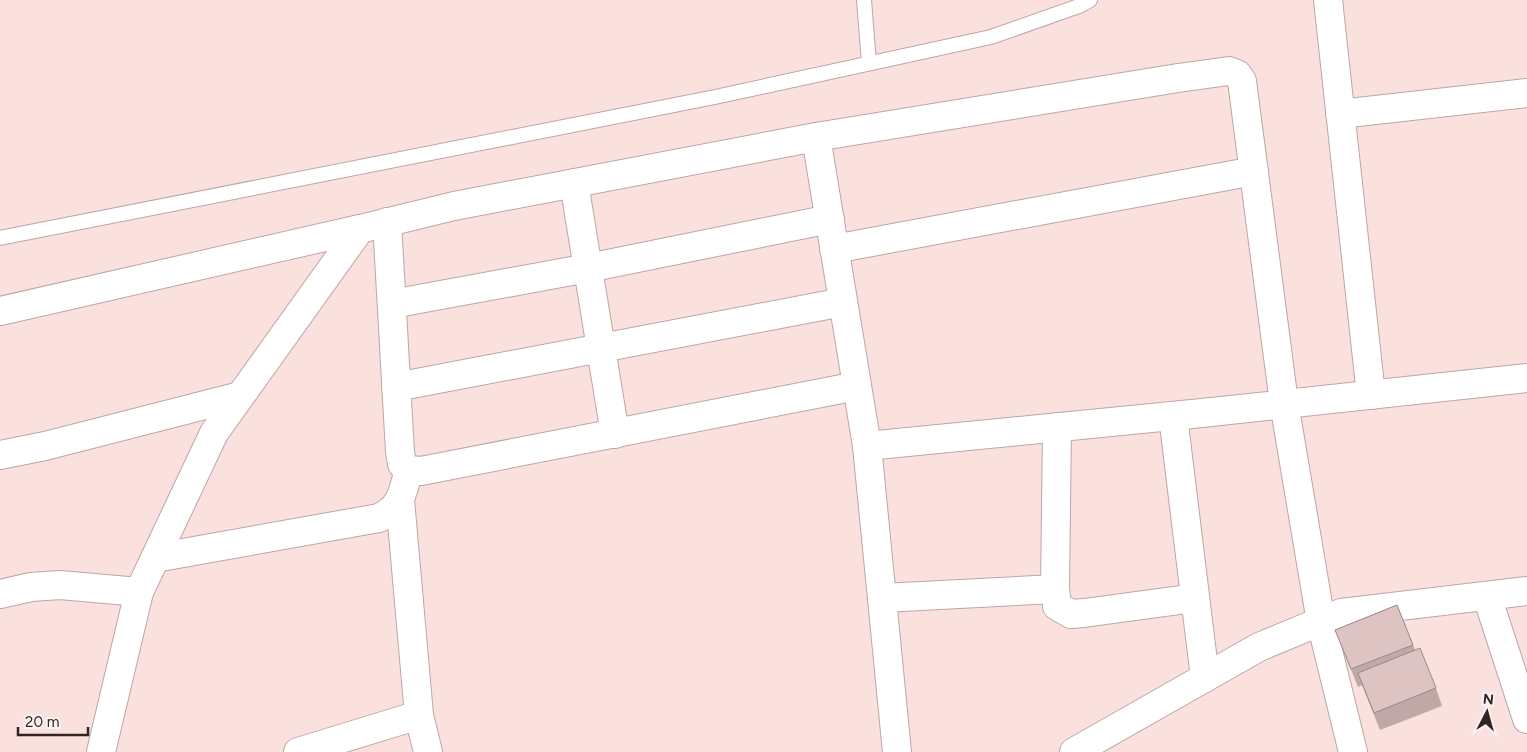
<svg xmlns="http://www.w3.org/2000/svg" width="1527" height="752" viewBox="0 0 1527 752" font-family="Figtree,sans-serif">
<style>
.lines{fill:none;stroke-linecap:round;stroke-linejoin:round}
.lane-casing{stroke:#bea6a4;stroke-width:16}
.street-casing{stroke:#bea6a4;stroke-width:30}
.secondary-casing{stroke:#bea6a4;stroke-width:30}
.lane{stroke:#fff;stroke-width:14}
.street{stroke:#fff;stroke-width:28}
.secondary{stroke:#fff;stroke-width:28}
.wall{fill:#bea9a7}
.building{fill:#ddc4c2;stroke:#9b8988}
</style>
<rect width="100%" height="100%" fill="#fae1de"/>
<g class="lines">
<!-- lane casing -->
<g class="lane-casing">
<g id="lane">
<path d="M 864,0 L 869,63"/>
<path d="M 0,238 L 715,97 L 991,37 L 1079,6 L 1090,0"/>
</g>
</g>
<!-- street casing -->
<g class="street-casing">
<g id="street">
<path d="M 1328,0 L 1371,395"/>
<path d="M 1340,114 L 1527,93"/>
<path d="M 816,137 L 867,446 L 897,752"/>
<path d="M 574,183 L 615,434"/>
<path d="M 387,222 L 400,452 L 402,464 L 409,470 L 421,471 L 857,386"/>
<path d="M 834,249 L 1254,171"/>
<path d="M 392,304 L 588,268 L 830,219"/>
<path d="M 0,311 L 360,229"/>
<path d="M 396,387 L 843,302"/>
<path d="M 1173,416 L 1205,678"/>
<path d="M 1057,427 L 1055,589 L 1057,606 L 1071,614 L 1084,613 L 1195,598"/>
<path d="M 867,446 L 1202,413 L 1527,378"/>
<path d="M 0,455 L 45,446 L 240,396"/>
<path d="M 400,500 L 419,715 L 428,752"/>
<path d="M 155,558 L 379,518 C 402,507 402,493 409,470"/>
<path d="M 0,594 L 31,587 L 60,585 L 139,592"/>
<path d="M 1487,596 L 1527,719"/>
<path d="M 882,598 L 1055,589"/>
<path d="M 101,752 L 139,592 L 214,433 L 360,229 L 454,206 L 816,137 L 1178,78 L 1229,71 L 1237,74 L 1242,81 L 1284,403 L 1321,622 L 1353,752"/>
<path d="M 298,752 L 419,715"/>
</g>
</g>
<!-- secondary casing -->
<g class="secondary-casing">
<path id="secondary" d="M 1074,752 L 1259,647 L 1341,613 L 1527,591"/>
</g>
<!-- lane -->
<use href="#lane" class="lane"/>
<!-- street -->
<use href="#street" class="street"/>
<!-- secondary -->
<use href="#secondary" class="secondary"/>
</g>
<!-- wall -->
<path class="wall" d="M 1397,605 L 1415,650 L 1436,688 L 1442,706 L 1380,730 L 1362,685 L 1358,687 L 1335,630 Z"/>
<!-- building -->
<g class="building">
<path d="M 1397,605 L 1413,645 L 1351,669 L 1335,630 Z"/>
<path d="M 1420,648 L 1436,688 L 1374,713 L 1358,673 Z"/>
</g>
<!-- north arrow -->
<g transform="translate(1487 712) rotate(6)" stroke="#fcf2f1" stroke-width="4" paint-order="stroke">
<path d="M0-4L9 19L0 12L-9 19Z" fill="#2e2524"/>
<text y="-8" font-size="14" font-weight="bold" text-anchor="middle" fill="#2e2524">N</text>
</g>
<!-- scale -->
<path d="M18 727v8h70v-8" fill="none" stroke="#2e2524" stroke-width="2.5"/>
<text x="25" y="727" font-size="15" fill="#2e2524" stroke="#fcf2f1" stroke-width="4" paint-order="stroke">20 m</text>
</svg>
